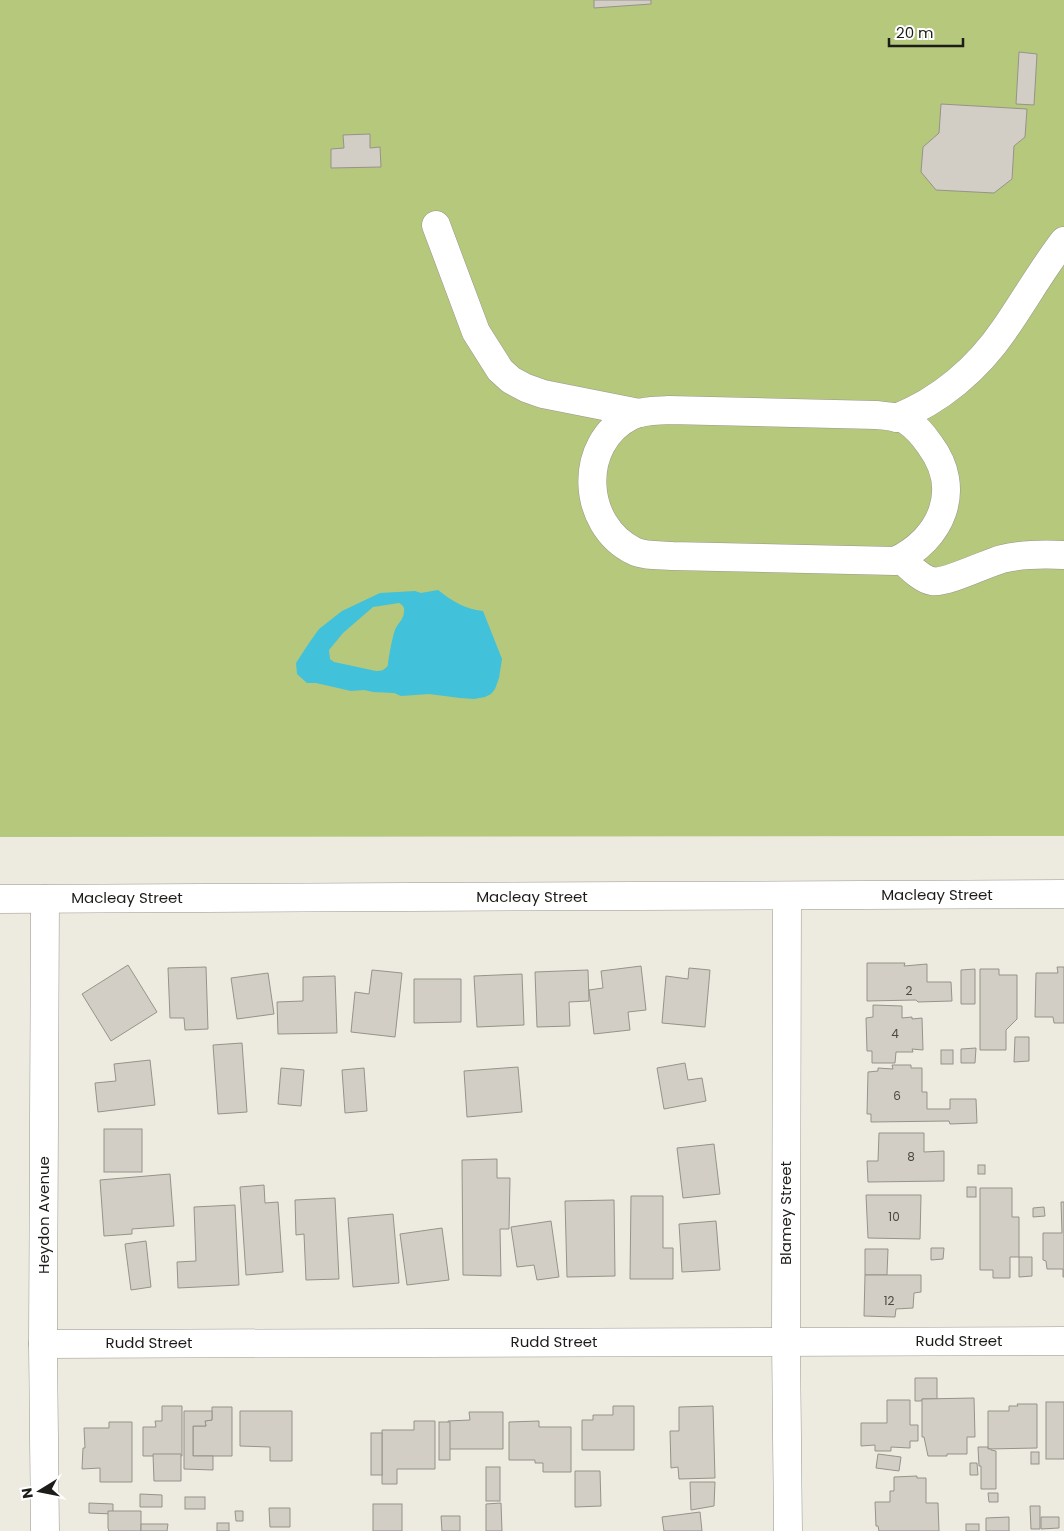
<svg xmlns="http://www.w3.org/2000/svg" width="1064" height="1531" viewBox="0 0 1064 1531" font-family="Poppins,sans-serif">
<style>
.green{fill:#b5c87c}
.water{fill:#41c1da;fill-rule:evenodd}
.building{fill:#d2cec5;stroke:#96938a}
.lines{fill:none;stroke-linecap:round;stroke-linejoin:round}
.minor-casing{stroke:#99968d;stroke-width:29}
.minor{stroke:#fff;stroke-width:28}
.labels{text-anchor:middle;stroke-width:4;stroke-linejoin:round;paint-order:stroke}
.number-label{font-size:12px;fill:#4a4843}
.street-label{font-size:15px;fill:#1d1c18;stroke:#fff}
</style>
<rect width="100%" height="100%" fill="#edeae0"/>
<!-- green -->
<path class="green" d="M 0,0 L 1064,0 L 1064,836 L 0,837 Z"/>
<!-- water -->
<path class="water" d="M 438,590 C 452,601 465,609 483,611 L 502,659 L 499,678 L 495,689 L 491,694 L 485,697 L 474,699 L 460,698 L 429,694 L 401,696 L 394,693 L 373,692 L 364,690 L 351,691 L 316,683 L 307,683 L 297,674 L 296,663 L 309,643 L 319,629 L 342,611 L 380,593 L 415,591 L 421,593 ZM 399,603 C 403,605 405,608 404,612 C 404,619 397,624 395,630 C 393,634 388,660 388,665 C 385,670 382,671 376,671 L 334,662 L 330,659 L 329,650 L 343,633 L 373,607 Z"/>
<!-- building -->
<g class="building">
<path d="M 594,0 L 651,0 L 651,4 L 594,8 Z"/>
<path d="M 1019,52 L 1037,54 L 1034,105 L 1016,104 Z"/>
<path d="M 941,104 L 1027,109 L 1025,137 L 1014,146 L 1012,179 L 994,193 L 936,190 L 921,172 L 923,147 L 939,133 Z"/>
<path d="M 370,134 L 370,148 L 380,147 L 381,167 L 331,168 L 331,149 L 344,148 L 343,135 Z"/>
<path d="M 867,963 L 905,963 L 904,966 L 927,964 L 927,982 L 951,982 L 952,1001 L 918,1002 L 916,1000 L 867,1001 Z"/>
<path d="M 128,965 L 157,1012 L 111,1041 L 82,994 Z"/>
<path d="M 641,966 L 646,1010 L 628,1012 L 630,1030 L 594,1034 L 589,990 L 603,988 L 601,971 Z"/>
<path d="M 206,967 L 208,1029 L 185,1030 L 184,1018 L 170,1018 L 168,968 Z"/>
<path d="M 1057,967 L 1064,967 L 1064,1023 L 1054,1023 L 1053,1017 L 1035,1017 L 1036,973 L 1058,973 Z"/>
<path d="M 689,968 L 710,970 L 705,1027 L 662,1023 L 666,976 L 688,979 Z"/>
<path d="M 975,969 L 975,1004 L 961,1004 L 961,970 Z"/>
<path d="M 980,969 L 999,969 L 999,975 L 1017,975 L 1017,1019 L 1006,1030 L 1006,1050 L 980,1050 Z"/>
<path d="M 372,970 L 402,973 L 395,1037 L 351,1032 L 355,992 L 369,994 Z"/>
<path d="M 588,970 L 589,1001 L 569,1002 L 570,1026 L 537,1027 L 535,972 Z"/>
<path d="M 268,973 L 274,1014 L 237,1019 L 231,978 Z"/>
<path d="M 522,974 L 524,1025 L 477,1027 L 474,976 Z"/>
<path d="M 335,976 L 337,1033 L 278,1034 L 277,1002 L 303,1001 L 303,977 Z"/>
<path d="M 414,979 L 461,979 L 461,1022 L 414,1023 Z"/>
<path d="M 873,1005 L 902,1006 L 902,1018 L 912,1017 L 912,1019 L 922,1018 L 923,1050 L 912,1049 L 913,1052 L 896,1052 L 895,1063 L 872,1063 L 872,1051 L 867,1051 L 866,1018 L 873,1017 Z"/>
<path d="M 1015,1037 L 1029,1037 L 1029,1061 L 1014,1062 Z"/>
<path d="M 242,1043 L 247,1112 L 218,1114 L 213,1045 Z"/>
<path d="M 976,1048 L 975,1063 L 961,1063 L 961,1049 Z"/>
<rect x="941" y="1050" width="12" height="14"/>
<path d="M 150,1060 L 155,1105 L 98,1112 L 95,1083 L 116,1081 L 114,1064 Z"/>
<path d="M 685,1063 L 688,1080 L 702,1078 L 706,1101 L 664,1109 L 657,1068 Z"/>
<path d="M 892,1065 L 911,1065 L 911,1068 L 922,1068 L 922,1092 L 927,1092 L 927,1109 L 950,1109 L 950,1099 L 976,1099 L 977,1123 L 950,1124 L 949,1121 L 871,1122 L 871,1114 L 867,1114 L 868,1072 L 878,1071 L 878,1068 L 893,1069 Z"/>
<path d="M 518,1067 L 522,1112 L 467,1117 L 464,1071 Z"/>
<path d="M 281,1068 L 304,1070 L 301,1106 L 278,1104 Z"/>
<path d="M 364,1068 L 367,1111 L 345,1113 L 342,1070 Z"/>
<rect x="104" y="1129" width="38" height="43"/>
<path d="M 879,1133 L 924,1133 L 924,1152 L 944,1151 L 944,1181 L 868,1182 L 867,1161 L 878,1161 Z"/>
<path d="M 714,1144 L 720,1194 L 683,1198 L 677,1148 Z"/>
<path d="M 497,1159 L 497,1178 L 510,1178 L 509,1229 L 500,1229 L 501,1276 L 463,1275 L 462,1160 Z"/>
<rect x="978" y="1165" width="7" height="9"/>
<path d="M 170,1174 L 174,1226 L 132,1229 L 132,1234 L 104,1236 L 100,1180 Z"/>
<path d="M 264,1185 L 265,1203 L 278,1202 L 283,1272 L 246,1275 L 240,1187 Z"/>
<rect x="967" y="1187" width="9" height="10"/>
<path d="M 980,1188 L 1012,1188 L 1012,1217 L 1019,1217 L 1019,1257 L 1010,1257 L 1010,1278 L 993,1278 L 993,1270 L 980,1270 Z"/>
<path d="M 866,1195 L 921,1195 L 920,1239 L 868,1238 Z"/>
<path d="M 631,1196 L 663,1196 L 663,1248 L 673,1248 L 673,1279 L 630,1279 Z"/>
<path d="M 335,1198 L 339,1279 L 306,1280 L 304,1234 L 296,1235 L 295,1200 Z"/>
<path d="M 614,1200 L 615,1276 L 567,1277 L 565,1201 Z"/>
<path d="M 1061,1202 L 1064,1202 L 1064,1277 L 1063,1277 L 1063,1269 L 1047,1269 L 1046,1261 L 1043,1260 L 1043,1233 L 1062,1233 Z"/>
<path d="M 235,1205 L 239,1285 L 178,1288 L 177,1262 L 196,1261 L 194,1207 Z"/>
<path d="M 1044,1207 L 1045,1216 L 1033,1217 L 1033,1208 Z"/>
<path d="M 393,1214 L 399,1283 L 353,1287 L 348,1218 Z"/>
<path d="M 551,1221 L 559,1277 L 537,1280 L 534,1265 L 517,1267 L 511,1227 Z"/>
<path d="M 716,1221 L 720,1270 L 682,1272 L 679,1224 Z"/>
<path d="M 442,1228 L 449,1280 L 407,1285 L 400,1234 Z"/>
<path d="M 146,1241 L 151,1287 L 131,1290 L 125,1244 Z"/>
<path d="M 931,1248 L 944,1248 L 943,1259 L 931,1260 Z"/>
<path d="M 865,1249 L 888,1249 L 887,1275 L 865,1275 Z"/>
<path d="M 1019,1257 L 1032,1257 L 1032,1276 L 1019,1277 Z"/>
<path d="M 865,1275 L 921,1275 L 921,1292 L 914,1293 L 913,1308 L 896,1309 L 895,1317 L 864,1316 Z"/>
<path d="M 915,1378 L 937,1378 L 937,1399 L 922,1399 L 921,1401 L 915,1401 Z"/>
<path d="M 974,1398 L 975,1437 L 967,1437 L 967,1454 L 947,1454 L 947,1456 L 928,1456 L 924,1437 L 922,1437 L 922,1399 Z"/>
<path d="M 887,1400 L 910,1400 L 910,1425 L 918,1425 L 918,1441 L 910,1441 L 910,1448 L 891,1447 L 891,1451 L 875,1451 L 875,1445 L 861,1446 L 861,1423 L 887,1423 Z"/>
<rect x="1046" y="1402" width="18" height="57"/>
<path d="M 1017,1404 L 1037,1404 L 1037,1448 L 988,1449 L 988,1411 L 1009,1411 L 1009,1406 L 1018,1406 Z"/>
<path d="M 162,1406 L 182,1406 L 182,1456 L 143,1456 L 143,1427 L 156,1427 L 155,1421 L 162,1421 Z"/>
<path d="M 613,1406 L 634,1406 L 634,1450 L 582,1450 L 582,1420 L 593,1420 L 593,1415 L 613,1415 Z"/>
<path d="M 713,1406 L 715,1478 L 679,1479 L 678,1467 L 671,1468 L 670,1431 L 679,1431 L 679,1407 Z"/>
<path d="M 212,1407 L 232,1407 L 232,1456 L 193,1456 L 193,1426 L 206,1426 L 205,1421 L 212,1420 Z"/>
<path d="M 184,1411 L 212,1411 L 212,1420 L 205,1421 L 206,1426 L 193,1426 L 193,1456 L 213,1456 L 213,1470 L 184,1469 Z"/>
<path d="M 240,1411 L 292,1411 L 292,1461 L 270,1461 L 270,1447 L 240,1446 Z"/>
<path d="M 469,1412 L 503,1412 L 503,1449 L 449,1449 L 448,1421 L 470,1420 Z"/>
<path d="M 414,1421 L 435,1421 L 435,1469 L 397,1469 L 397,1484 L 382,1484 L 382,1430 L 414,1430 Z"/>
<path d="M 539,1421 L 539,1427 L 571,1427 L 571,1472 L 543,1472 L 543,1463 L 535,1463 L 535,1460 L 509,1460 L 509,1422 Z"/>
<path d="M 109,1422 L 132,1422 L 132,1482 L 100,1482 L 100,1468 L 82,1469 L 83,1448 L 85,1448 L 84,1428 L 109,1428 Z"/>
<rect x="439" y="1422" width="11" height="38"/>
<rect x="371" y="1433" width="11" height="42"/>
<path d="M 978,1447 L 988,1447 L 988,1449 L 991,1449 L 991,1450 L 996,1451 L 996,1489 L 981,1489 L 981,1466 L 979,1466 Z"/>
<rect x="1031" y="1452" width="8" height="12"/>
<path d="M 153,1454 L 181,1454 L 181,1481 L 154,1481 Z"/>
<path d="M 878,1454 L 901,1457 L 899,1471 L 876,1468 Z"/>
<path d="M 970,1463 L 977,1463 L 978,1475 L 970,1475 Z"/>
<rect x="486" y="1467" width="14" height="34"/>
<path d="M 575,1471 L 600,1471 L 601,1506 L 575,1507 Z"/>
<path d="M 917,1476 L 917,1478 L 926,1478 L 926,1503 L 938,1503 L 939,1531 L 879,1531 L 878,1526 L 876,1526 L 875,1502 L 890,1502 L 890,1491 L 894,1491 L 894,1477 Z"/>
<path d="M 690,1482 L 715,1482 L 714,1506 L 691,1510 Z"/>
<path d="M 988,1493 L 998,1493 L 998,1502 L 989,1502 Z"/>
<path d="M 140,1494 L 162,1495 L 162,1507 L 140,1507 Z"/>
<rect x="185" y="1497" width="20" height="12"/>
<path d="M 89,1503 L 113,1504 L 113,1514 L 89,1513 Z"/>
<path d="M 501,1503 L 502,1531 L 486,1531 L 486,1504 Z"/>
<rect x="373" y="1504" width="29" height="27"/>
<path d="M 1030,1506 L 1040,1506 L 1040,1529 L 1031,1529 Z"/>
<path d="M 269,1508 L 290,1508 L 290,1527 L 270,1527 Z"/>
<path d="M 108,1511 L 141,1511 L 141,1531 L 109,1531 L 108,1528 Z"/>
<path d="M 235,1511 L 243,1511 L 243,1521 L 236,1521 Z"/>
<path d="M 700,1512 L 702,1531 L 664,1531 L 662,1517 Z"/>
<path d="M 441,1516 L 460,1516 L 460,1531 L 442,1531 Z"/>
<path d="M 1009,1517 L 1009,1531 L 986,1531 L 986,1518 Z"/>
<path d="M 1041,1517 L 1059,1517 L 1059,1528 L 1041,1529 Z"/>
<rect x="217" y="1523" width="12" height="8"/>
<path d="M 141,1524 L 168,1524 L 167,1531 L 141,1531 Z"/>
<rect x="966" y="1524" width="13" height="7"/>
</g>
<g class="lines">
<!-- minor casing -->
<g class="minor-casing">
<g id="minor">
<path d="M 436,225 L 476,332 L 500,370 L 511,380 L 526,388 L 543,394 L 639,413"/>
<path d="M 669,410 L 876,415 C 885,416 897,416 906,420 C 915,426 924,436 930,445 C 963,489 942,539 895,561 L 672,556 C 661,555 644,556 634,551 C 581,525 577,443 631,416 C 643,410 656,411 669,410 Z"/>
<path d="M 896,418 C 940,401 978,368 1004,330 C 1025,300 1042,269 1064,241"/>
<path d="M 901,559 C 909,566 921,579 932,581 C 945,584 987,563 1002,559 C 1022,554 1043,554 1064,555"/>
<path d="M 787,896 L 786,1342 L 788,1531"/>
<path d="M 0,899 L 1064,894"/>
<path d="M 43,1344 L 1064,1341"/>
<path d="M 45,1531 L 43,1344 L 45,899"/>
</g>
</g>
<!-- minor -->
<use href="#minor" class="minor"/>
</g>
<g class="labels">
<!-- number labels -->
<g class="number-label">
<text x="909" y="995">2</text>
<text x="895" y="1038">4</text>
<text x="897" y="1100">6</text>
<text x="911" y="1161">8</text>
<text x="894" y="1221">10</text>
<text x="889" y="1305">12</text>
</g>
<!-- street labels -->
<g class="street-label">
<text x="937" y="900">Macleay Street</text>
<text x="532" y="902">Macleay Street</text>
<text x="127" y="903">Macleay Street</text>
<text transform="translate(786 1213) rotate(-90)" y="5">Blamey Street</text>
<text transform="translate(44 1215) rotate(-90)" y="5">Heydon Avenue</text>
<text x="959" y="1346">Rudd Street</text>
<text x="554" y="1347">Rudd Street</text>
<text x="149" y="1348">Rudd Street</text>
</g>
</g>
<!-- north arrow -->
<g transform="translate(40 1491) rotate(260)" stroke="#ffffff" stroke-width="4" paint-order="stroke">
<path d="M0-4L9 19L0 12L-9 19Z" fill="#1d1c18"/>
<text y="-8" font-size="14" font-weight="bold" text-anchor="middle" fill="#1d1c18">N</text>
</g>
<!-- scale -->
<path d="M889 38v8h74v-8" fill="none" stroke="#1d1c18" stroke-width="2.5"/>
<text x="896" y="38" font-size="15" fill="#1d1c18" stroke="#ffffff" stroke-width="4" paint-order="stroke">20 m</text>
</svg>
